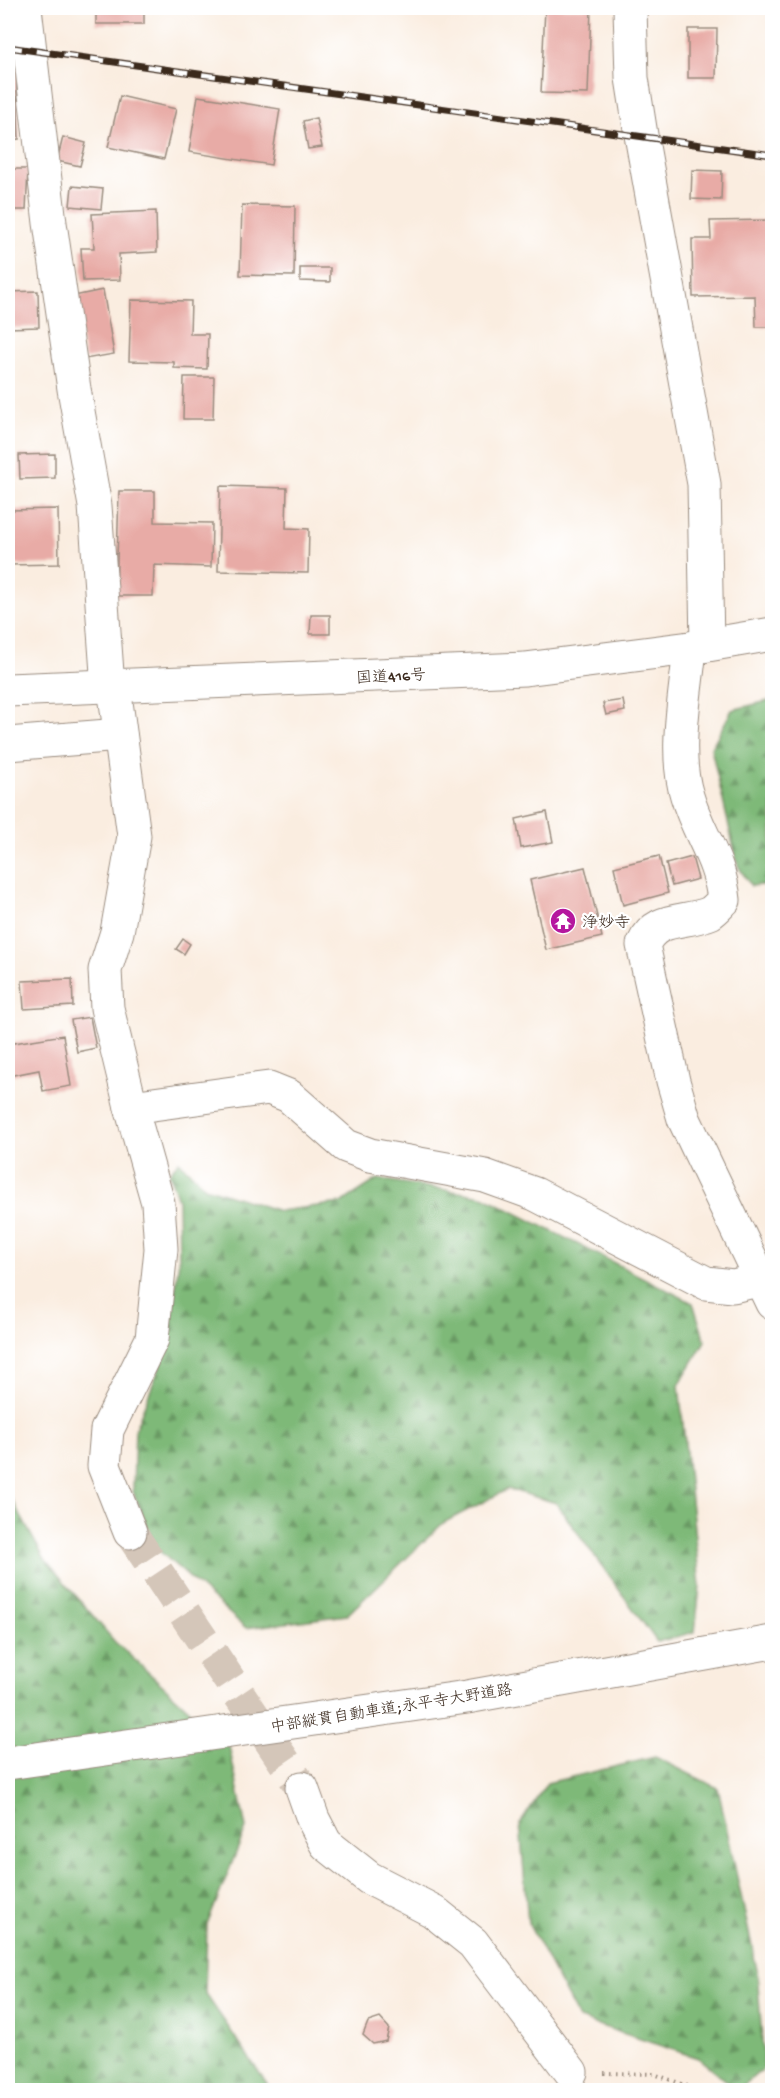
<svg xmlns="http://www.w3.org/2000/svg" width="780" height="2098" viewBox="0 0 780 2098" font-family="'Gochi Hand','Klee One',sans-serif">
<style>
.forest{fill:url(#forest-firs);stroke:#5c724b;stroke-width:1.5}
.building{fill:#e8aba6}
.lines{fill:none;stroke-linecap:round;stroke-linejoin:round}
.minor-tunnel{stroke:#d4c6b9;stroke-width:33;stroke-dasharray:33 16;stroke-linecap:butt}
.minor-casing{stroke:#9a8c7f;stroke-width:35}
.trunk-casing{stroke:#9a8c7f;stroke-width:35}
.motorway-casing{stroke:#9a8c7f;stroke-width:35}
.path{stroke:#9a8c7f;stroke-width:4;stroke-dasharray:1.5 4.5;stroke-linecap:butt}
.minor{stroke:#fff;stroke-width:33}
.trunk{stroke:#fff;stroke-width:33}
.motorway{stroke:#fff;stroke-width:33}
.rail-casing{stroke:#3b2a1e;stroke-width:7}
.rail{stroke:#fff;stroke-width:4.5;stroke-dasharray:14;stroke-linecap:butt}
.labels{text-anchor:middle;stroke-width:4.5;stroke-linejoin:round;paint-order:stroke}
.street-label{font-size:16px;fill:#3b2a1e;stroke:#fff}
.poi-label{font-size:16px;fill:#3b2a1e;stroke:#fff;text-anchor:start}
</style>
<defs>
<pattern id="forest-firs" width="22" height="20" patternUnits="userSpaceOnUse" patternTransform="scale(1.5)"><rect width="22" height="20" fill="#7eb978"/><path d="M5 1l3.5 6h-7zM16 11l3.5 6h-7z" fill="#689762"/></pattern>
</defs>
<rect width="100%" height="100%" fill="#fff"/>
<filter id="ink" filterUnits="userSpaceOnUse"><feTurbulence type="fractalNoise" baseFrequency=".0167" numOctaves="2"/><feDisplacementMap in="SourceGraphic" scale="12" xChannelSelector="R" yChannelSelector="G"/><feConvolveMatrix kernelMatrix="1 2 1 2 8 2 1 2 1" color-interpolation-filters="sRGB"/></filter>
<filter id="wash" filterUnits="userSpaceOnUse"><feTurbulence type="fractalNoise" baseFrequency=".008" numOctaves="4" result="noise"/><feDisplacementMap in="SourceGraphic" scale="24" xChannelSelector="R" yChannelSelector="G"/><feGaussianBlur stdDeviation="1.35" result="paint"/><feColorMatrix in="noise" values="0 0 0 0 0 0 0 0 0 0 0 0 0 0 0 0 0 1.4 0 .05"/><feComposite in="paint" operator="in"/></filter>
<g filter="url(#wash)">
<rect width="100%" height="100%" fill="#faede0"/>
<!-- forest -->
<g class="forest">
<path d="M 772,700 L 772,884 L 751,886 L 738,866 L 711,748 L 732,710 Z"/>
<path d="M 179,1161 L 205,1187 L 279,1211 L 341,1203 L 378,1179 L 483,1196 L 693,1303 L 705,1341 L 679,1385 L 700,1586 L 695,1632 L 657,1642 L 556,1503 L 508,1489 L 443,1523 L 347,1615 L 246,1628 L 155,1547 L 133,1491 L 135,1429 L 169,1344 L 179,1259 L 178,1200 L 169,1173 Z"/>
<path d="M 8,1493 L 44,1558 L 115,1642 L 229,1746 L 246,1828 L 207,1925 L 205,1993 L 271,2090 L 8,2090 Z"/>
<path d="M 655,1757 L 718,1788 L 757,1970 L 764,2068 L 738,2090 L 698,2058 L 579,2019 L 528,1923 L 520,1824 L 547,1783 Z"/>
</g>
<g id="blocks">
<!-- building -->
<g class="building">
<rect x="96" y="8" width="48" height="16"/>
<path d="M 545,8 L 591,8 L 588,94 L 541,93 Z"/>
<path d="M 688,29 L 717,29 L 716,78 L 688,78 Z"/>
<path d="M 16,69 L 19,139 L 8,140 L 8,70 Z"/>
<path d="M 120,96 L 176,109 L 164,159 L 108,147 Z"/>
<path d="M 198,96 L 280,109 L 271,165 L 189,152 Z"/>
<path d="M 316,118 L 322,147 L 308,149 L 303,121 Z"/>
<path d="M 63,137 L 86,143 L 80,166 L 57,161 Z"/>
<path d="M 8,169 L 28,169 L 26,210 L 8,210 Z"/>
<path d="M 692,170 L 722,171 L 721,200 L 691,199 Z"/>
<path d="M 72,186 L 103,189 L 101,209 L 70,206 Z"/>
<path d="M 242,205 L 295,206 L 294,276 L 240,275 Z"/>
<path d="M 156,211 L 157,252 L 119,254 L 120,280 L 83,281 L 81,248 L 94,248 L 92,214 Z"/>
<path d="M 772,220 L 772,327 L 756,327 L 755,296 L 693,297 L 692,239 L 711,239 L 710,221 Z"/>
<path d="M 300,268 L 330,268 L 330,282 L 300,281 Z"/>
<path d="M 103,290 L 114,354 L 85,359 L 74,296 Z"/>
<path d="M 38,291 L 39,327 L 8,328 L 8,292 Z"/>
<path d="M 131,300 L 191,301 L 190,334 L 208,334 L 207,369 L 174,368 L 174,362 L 129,361 Z"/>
<path d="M 184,377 L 214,377 L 213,419 L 183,419 Z"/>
<path d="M 55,454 L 55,478 L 20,479 L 19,455 Z"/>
<path d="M 220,486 L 287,488 L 286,528 L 309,529 L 308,573 L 218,571 Z"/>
<path d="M 119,491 L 155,491 L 155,522 L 212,523 L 211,567 L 154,565 L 153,596 L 116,596 Z"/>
<path d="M 58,509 L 59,564 L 8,565 L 8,510 Z"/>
<path d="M 311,615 L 330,615 L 330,634 L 310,634 Z"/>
<path d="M 623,700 L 625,711 L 606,715 L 603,703 Z"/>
<path d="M 547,812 L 553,842 L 521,848 L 516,819 Z"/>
<path d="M 659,856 L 668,893 L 623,905 L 614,867 Z"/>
<path d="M 692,857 L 698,879 L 672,886 L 666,864 Z"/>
<path d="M 585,867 L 602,937 L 546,950 L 530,880 Z"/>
<path d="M 183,939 L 190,944 L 184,954 L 176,949 Z"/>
<path d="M 72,979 L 73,1006 L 24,1009 L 22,981 Z"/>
<path d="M 90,1017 L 96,1048 L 77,1052 L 71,1020 Z"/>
<path d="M 63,1035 L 71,1086 L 43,1091 L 39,1070 L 8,1076 L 8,1044 Z"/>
<path d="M 380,2018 L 389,2028 L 386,2041 L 373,2044 L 363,2035 L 368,2022 Z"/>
</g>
</g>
</g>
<g filter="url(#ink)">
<use href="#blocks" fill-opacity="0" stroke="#9a8c7f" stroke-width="1.5"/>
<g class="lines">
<!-- minor-tunnel -->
<path class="minor-tunnel" d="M 130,1532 L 302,1788"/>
<!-- minor casing -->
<g class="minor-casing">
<g id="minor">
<path d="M 25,8 L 50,223 L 74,389 L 95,506 L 108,687"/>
<path d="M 630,8 L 632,78 L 641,135 L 704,484 L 707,645"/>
<path d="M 690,648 C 686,693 673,752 687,796 C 698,834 720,859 724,900 C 720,904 715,910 710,913 C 684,924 656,915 643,945 L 673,1081 L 684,1119 L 772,1303"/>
<path d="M 114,687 L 134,836 L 117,932 L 105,970 L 107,1008 L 131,1107 L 158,1203 L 161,1249 L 152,1339 L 107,1430 L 104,1466 L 130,1532"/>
<path d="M 8,744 L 120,735"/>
<path d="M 131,1107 L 269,1088 L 289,1096 L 346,1146 L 370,1155 L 485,1176 L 535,1194 L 706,1283 L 733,1286 L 762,1279"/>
<path d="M 302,1788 L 313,1819 L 326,1844 L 369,1878 L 433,1911 L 473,1943 L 571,2072"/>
</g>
</g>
<!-- trunk casing -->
<g class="trunk-casing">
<path id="trunk" d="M 8,690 L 525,669 L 690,648 L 772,634"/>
</g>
<!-- motorway casing -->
<g class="motorway-casing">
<path id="motorway" d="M 8,1763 L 467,1697 L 772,1642"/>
</g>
<!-- path -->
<path class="path" d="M 604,2073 L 654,2074 L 699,2090"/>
<!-- minor -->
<use href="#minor" class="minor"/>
<!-- trunk -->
<use href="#trunk" class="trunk"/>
<!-- motorway -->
<use href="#motorway" class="motorway"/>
<!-- rail casing -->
<g class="rail-casing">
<path id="rail" d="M 8,47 L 772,155"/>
</g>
<!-- rail -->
<use href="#rail" class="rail"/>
</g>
</g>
<!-- icons -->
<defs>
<g id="temple-disc" transform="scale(1.35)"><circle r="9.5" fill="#b5179e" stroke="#fff"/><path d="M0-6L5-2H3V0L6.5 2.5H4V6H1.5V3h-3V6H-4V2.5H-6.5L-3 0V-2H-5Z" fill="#fff"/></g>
</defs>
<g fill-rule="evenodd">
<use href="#temple-disc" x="563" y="921"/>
</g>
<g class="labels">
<!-- street labels -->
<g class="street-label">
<text transform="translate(391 675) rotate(-3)" y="6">国道416号</text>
<text transform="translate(391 1707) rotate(-9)" y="6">中部縦貫自動車道;永平寺大野道路</text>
</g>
<!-- poi labels -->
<g class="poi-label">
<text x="582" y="927">浄妙寺</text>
</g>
</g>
<!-- margin -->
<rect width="780" height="2098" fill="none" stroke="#fff" stroke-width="30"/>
</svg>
